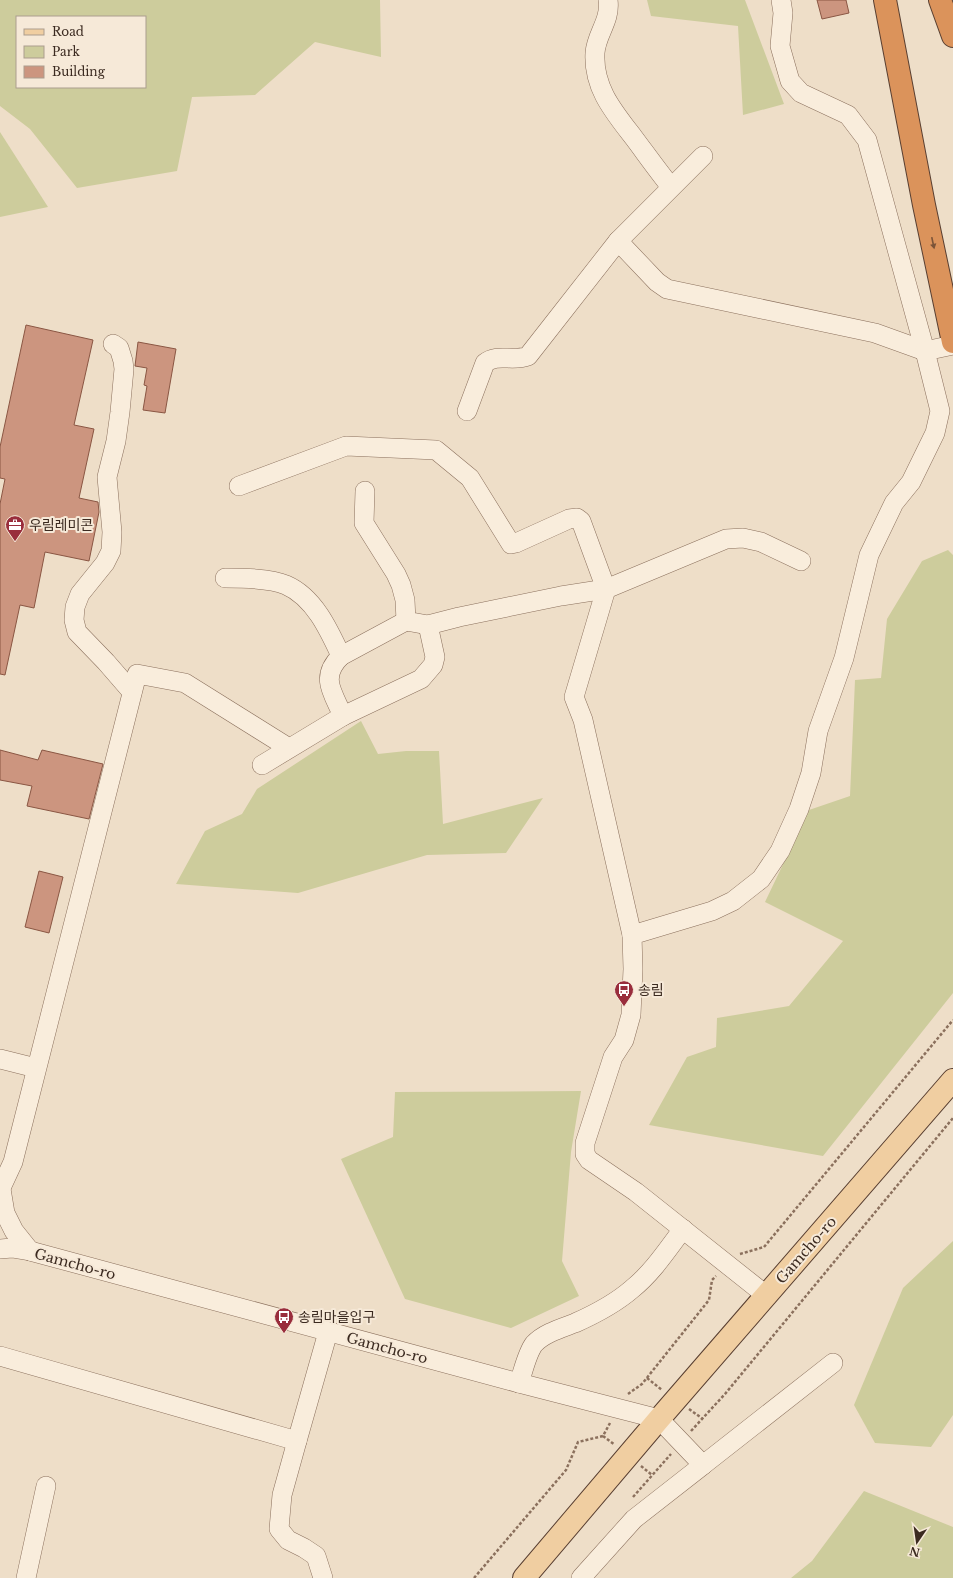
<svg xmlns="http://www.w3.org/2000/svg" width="953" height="1578" viewBox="0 0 953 1578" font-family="'Libre Baskerville','Noto Sans KR',serif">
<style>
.green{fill:#cdcc9c;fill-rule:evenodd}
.building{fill:#cc957f;stroke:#8a5643}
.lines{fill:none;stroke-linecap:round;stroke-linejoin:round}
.minor-casing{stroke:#8b705d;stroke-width:20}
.major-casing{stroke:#593f31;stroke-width:24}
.highway-casing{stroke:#593f31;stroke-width:24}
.path{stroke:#8b705d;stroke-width:2.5;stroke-dasharray:3 2;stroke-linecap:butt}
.minor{stroke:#f9eddc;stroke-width:19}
.major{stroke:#f0cea1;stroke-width:22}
.highway{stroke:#db935b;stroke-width:22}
.oneway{fill:#7b5438}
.labels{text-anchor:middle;stroke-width:4;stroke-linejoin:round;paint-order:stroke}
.poi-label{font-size:14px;fill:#3b2a20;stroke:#f6e9d8;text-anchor:start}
.street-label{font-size:14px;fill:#3b2a20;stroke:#f6e9d8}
</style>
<rect width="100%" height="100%" fill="#eedec8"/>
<!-- green -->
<g class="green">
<path d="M 0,0 L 380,0 L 381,57 L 315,42 L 255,95 L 192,97 L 177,171 L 77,188 L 30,129 L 0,106 ZM 17,17 L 145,17 L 145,87 L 17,87 Z"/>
<path d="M 647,0 L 745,0 L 784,104 L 743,115 L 738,26 L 651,16 Z"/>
<path d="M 0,132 L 48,207 L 0,217 Z"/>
<path d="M 948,550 L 953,555 L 953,993 L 823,1156 L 649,1125 L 687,1057 L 716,1047 L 717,1018 L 789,1006 L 843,941 L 765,902 L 809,810 L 850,796 L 855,680 L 881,678 L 887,619 L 922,561 Z"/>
<path d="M 361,721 L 378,754 L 406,751 L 439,751 L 443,824 L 543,798 L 506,853 L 427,855 L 298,893 L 176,884 L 205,831 L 242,814 L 257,789 Z"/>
<path d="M 581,1091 L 571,1152 L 562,1261 L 579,1296 L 511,1328 L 405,1299 L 341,1159 L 393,1137 L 395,1092 Z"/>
<path d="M 953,1241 L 953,1415 L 931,1447 L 875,1443 L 854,1405 L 903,1288 Z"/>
<path d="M 864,1491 L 953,1527 L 953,1578 L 791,1578 L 812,1561 Z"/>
</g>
<!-- building -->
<g class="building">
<path d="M 817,0 L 846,0 L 849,13 L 822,19 Z"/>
<path d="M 26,325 L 93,340 L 74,425 L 94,429 L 79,498 L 98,502 L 99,512 L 89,561 L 45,552 L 34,608 L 20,605 L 5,675 L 0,674 L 0,504 L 5,479 L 0,478 L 0,447 Z"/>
<path d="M 138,342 L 176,349 L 165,413 L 143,410 L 147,386 L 144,385 L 147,368 L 135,366 Z"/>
<path d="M 0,750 L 38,760 L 42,750 L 103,764 L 89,819 L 27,806 L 32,786 L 0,780 Z"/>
<path d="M 39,871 L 63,877 L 49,933 L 25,927 Z"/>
</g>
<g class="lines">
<!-- minor casing -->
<g class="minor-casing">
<g id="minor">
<path d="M 608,0 C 611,21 596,34 595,53 C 593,88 614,112 634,138 C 646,154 658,171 671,187"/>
<path d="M 781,0 L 783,13 L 780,46 L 790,81 L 801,93 L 848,115 L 867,140 L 925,351"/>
<path d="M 618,241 L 703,156"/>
<path d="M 113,344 L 119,348 L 123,361 L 124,369 L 120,412 L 116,441 L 107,477 L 112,532 L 111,551 L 105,563 L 80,594 L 75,607 L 74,620 L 77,632 L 106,662 L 132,692"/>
<path d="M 467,411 L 485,363 C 497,353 513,362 528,356 L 618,241 L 657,282 L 667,289 L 875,333 L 925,351"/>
<path d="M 239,486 L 346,446 L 436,450 L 470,478 L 511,544 L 516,543 L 569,519 L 577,518 L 581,521 L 606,589 L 574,697 L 583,720 L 632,935"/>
<path d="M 365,491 L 364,523 L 396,574 L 401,585 L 405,600 L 406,621 L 428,625 L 459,617 L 561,596 L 606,589 L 726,539 L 743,538 L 761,542 L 801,561"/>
<path d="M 225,578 C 242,578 270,578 286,585 C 314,597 329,630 341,656 C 319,677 333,693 343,716"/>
<path d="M 341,656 L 406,621"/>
<path d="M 262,765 L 343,716 L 421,679 L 433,665 L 435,657 L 428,625"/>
<path d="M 0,1059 L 36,1068"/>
<path d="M 1,1189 L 5,1213 L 14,1231 L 30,1251"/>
<path d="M 0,1190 L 13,1162 L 137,674 L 185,683 L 289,748"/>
<path d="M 0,1249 L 12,1248 L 30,1251 L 519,1383 L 659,1419 L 703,1465 L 634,1519 L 581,1578"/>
<path d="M 767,1296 L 636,1192 L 589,1160 L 585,1154 L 585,1143 L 613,1057 L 624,1040 L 631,1015 L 633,969 L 632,935 L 712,911 L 733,901 L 761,879 L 780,851 L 799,809 L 811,773 L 818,731 L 844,658 L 869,555 L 894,503 L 911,482 L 935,433 L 940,411 L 925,351 L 953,345"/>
<path d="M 0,1356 L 297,1441 L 328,1332"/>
<path d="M 519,1383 C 523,1372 527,1353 534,1344 C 544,1333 562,1328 575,1323 C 593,1315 617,1302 632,1289 C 653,1272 667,1250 683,1229"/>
<path d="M 297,1441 L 282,1495 L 279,1529 L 288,1540 L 304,1548 L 316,1556 L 323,1578"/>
<path d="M 703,1465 L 833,1363"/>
<path d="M 26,1578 L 46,1486"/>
</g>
</g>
<!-- major casing -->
<g class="major-casing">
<path id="major" d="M 524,1578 L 659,1419 L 953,1080"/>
</g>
<!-- highway casing -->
<g class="highway-casing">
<g id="highway">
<path d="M 885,0 L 924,205 L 953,342"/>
<path d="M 940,0 L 953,36"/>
</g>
</g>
<!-- path -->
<g class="path">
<path d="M 740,1254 L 764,1247 L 953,1020"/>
<path d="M 647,1378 L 662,1390"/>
<path d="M 628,1394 L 642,1384 L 709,1300 L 712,1280 L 716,1276"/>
<path d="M 689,1409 L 703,1419"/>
<path d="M 691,1431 L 725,1394 L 953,1118"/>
<path d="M 603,1436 L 615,1445"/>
<path d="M 641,1466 L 652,1475"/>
<path d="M 633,1497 L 671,1454"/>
<path d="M 474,1578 L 566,1470 L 578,1442 L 603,1436 L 610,1423"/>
</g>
<!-- minor -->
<use href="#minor" class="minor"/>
<!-- major -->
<use href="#major" class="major"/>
<!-- highway -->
<use href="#highway" class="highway"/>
</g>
<!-- one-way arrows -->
<defs><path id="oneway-solid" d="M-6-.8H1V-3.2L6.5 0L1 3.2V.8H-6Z"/></defs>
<use class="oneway" href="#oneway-solid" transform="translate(933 243) rotate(78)"/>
<!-- icons -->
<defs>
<g id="office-pin" transform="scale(1)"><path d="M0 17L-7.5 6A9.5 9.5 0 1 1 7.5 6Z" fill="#992d3c" stroke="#f6e9d8"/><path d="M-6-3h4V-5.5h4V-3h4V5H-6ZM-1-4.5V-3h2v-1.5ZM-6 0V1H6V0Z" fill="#fff"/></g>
<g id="bus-pin" transform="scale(1)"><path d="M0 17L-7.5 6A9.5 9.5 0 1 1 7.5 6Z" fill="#992d3c" stroke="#f6e9d8"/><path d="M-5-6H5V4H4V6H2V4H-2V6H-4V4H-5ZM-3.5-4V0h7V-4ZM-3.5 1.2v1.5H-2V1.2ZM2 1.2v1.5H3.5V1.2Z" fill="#fff"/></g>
</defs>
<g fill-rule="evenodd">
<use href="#office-pin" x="15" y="525"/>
<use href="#bus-pin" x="624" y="990"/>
<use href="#bus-pin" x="284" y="1317"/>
</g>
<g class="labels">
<!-- poi labels -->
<g class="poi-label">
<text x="29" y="530">우림레미콘</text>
<text x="638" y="995">송림</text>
<text x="298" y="1322">송림마을입구</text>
</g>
<!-- street labels -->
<g class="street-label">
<text transform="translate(806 1250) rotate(-49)" y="5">Gamcho-ro</text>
<text transform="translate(75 1264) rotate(15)" y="5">Gamcho-ro</text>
<text transform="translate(387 1348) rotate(15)" y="5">Gamcho-ro</text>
</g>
</g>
<!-- legend -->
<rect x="16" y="16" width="130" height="72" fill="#f6e9d8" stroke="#ab9d8e"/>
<rect x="24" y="29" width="20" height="6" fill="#f0cea1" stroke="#ab9d8e"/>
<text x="52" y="36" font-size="12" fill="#3b2a20">Road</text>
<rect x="24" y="46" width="20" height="12" fill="#cdcc9c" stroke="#ab9d8e"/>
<text x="52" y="56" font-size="12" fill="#3b2a20">Park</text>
<rect x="24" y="66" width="20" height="12" fill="#cc957f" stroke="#ab9d8e"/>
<text x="52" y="76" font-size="12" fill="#3b2a20">Building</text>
<!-- north arrow -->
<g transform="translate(917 1542) rotate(193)" stroke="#f6e9d8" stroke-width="3" paint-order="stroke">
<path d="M0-3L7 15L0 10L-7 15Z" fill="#3b2a20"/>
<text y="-6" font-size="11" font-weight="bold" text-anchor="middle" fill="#3b2a20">N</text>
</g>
</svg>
